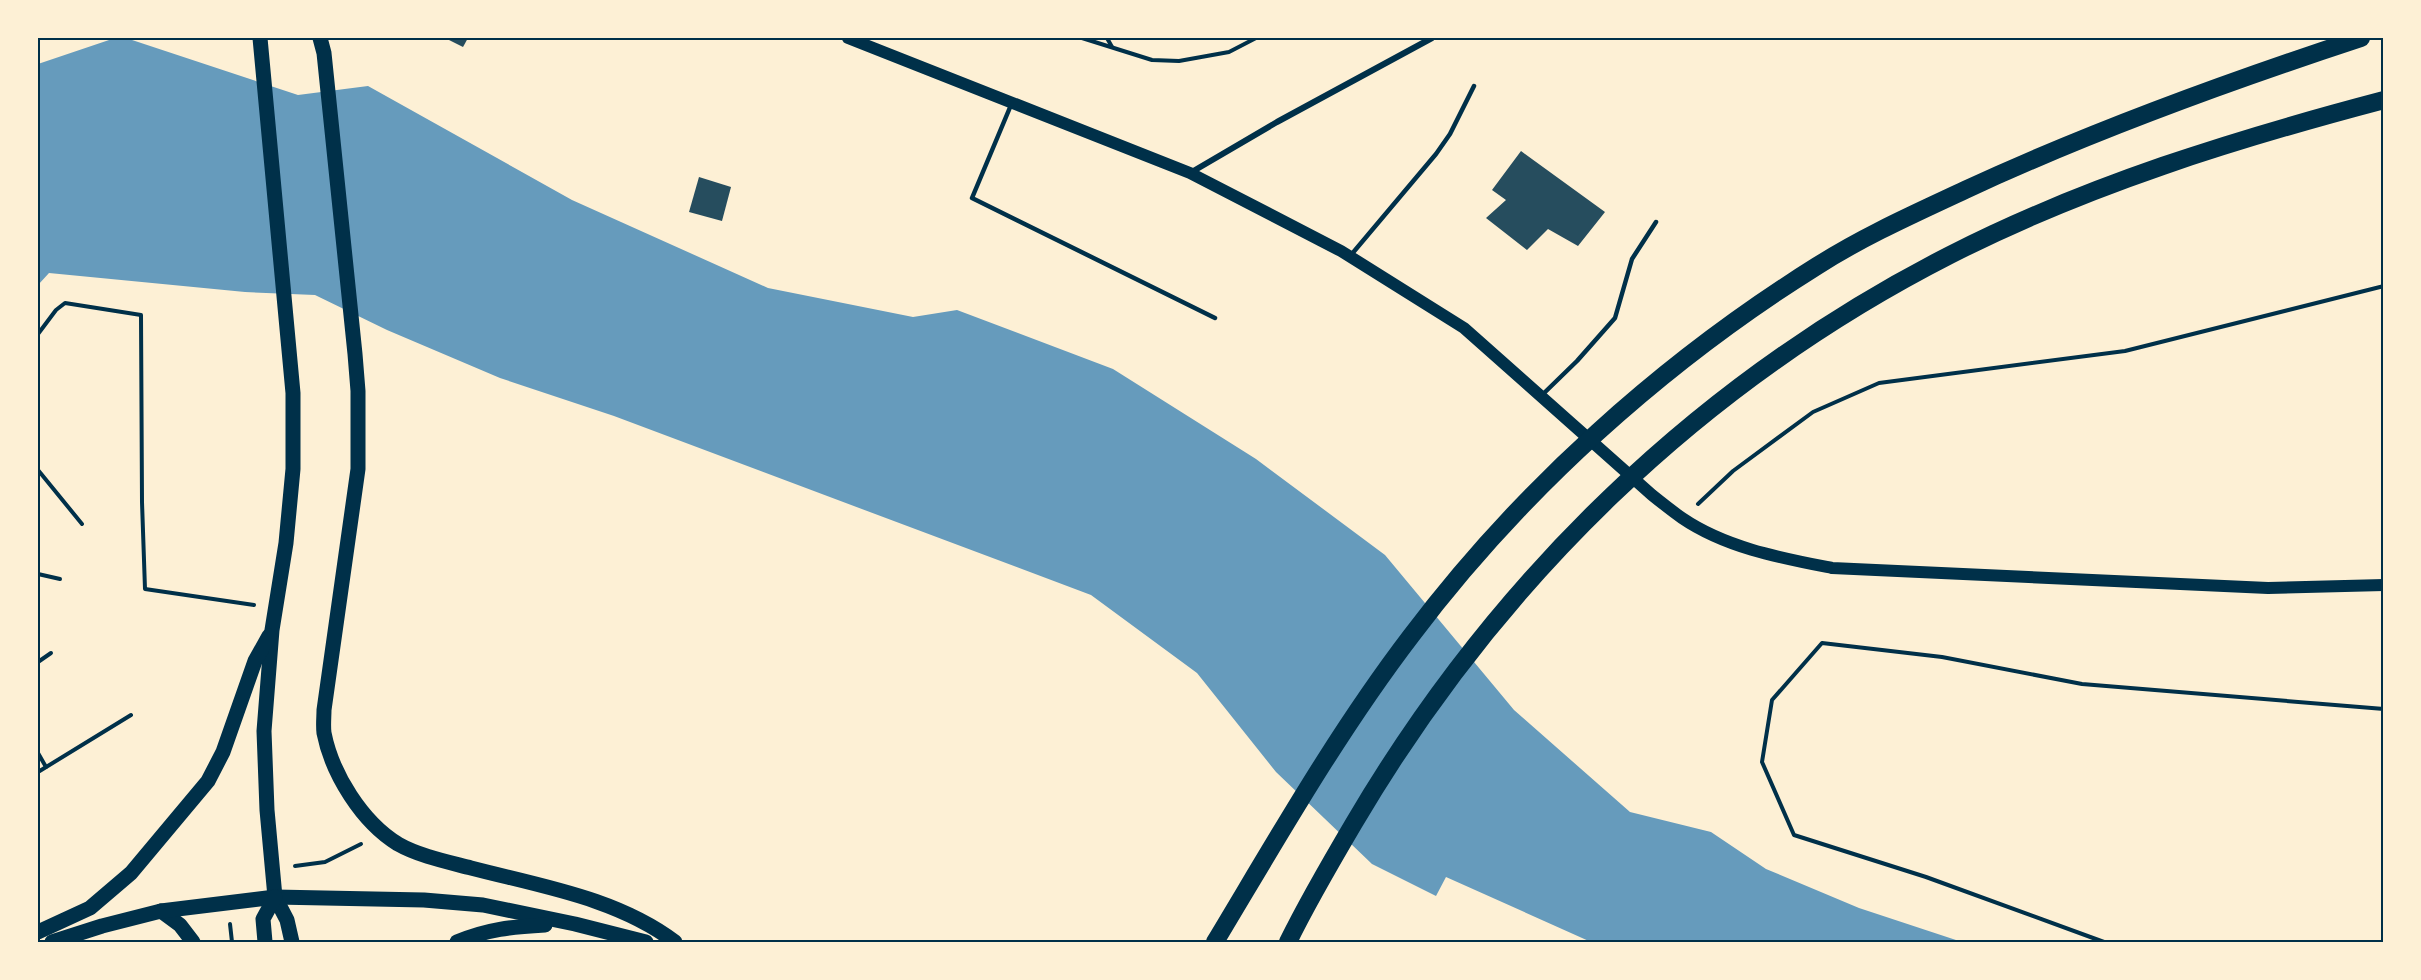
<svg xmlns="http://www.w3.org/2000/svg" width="2421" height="980" viewBox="0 0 2421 980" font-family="'Public Sans',sans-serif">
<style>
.water{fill:#669bbc}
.building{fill:#264d5e}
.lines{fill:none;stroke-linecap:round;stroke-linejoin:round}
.path{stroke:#003049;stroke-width:4}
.service{stroke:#003049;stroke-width:4.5}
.minor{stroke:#003049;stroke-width:6}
.secondary{stroke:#003049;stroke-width:12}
.primary{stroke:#003049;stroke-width:15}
.motorway{stroke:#003049;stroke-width:18}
.neatline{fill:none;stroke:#003049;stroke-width:2}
</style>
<rect width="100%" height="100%" fill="#fdf0d5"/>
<!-- water -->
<path class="water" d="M 115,38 L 126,38 L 298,95 L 368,86 L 572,200 L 768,288 L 913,317 L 957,310 L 1113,369 L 1256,459 L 1385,555 L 1514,710 L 1630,812 L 1711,832 L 1766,869 L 1859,908 L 1962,942 L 1591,942 L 1446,877 L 1436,896 L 1372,864 L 1276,772 L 1197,673 L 1091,595 L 614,416 L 500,378 L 387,330 L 315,295 L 245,292 L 49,273 L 38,285 L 38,64 Z"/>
<!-- building -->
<g class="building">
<path d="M 445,38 L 468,38 L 463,47 Z"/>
<path d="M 1521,151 L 1605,212 L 1578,246 L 1548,229 L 1527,250 L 1486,218 L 1506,200 L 1492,190 Z"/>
<path d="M 699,177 L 731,187 L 722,221 L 689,212 Z"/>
</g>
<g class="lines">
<!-- path -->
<g class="path">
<path d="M 1082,38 L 1152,60 L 1179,61 L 1229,52 L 1256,38"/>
<path d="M 1107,38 L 1112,47"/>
<path d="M 38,334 L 56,310 L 65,303 L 141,315 L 142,502 L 145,589 L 254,605"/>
<path d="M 38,470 L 82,524"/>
<path d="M 1698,504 L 1733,471 L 1813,412 L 1879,383 L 2125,351 L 2384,286"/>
<path d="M 38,574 L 60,579"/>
<path d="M 38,662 L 51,653"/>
<path d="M 38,753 L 46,767"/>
<path d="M 38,772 L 131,715"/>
<path d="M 295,866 L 325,862 L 361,844"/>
<path d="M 230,924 L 232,942"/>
<path d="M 2104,942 L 1926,877 L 1794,835 L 1762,762 L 1772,700 L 1822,643 L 1942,657 L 2082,684 L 2384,709"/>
</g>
<!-- service -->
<g class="service">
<path d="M 1011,105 L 972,198 L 1215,318"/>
<path d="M 1351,255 L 1436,154 L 1450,134 L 1474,86"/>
<path d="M 1541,396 L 1577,361 L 1615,318 L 1632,259 L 1656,222"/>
</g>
<!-- minor -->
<path class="minor" d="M 1190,173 L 1277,122 L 1432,38"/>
<!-- secondary -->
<path class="secondary" d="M 848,38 L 1190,173 L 1341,251 L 1464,328 L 1652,495 C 1662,503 1672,511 1682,518 C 1726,548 1781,558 1832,568 L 2268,588 L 2384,585"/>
<!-- primary -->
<g class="primary">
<path d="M 260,38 L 293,393 L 293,469 L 286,543 L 272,630 L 264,731 L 267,810 L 275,897 L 287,920 L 292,942"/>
<path d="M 320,38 L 324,53 L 355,354 L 358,391 L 358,469 L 324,710 C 324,717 323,725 324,733 C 332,774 362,822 398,844 C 419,856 448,862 471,868 C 540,886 617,898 675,942"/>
<path d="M 161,911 L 180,925 L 193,942"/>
<path d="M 38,932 L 90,908 L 131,873 L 208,781 L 223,752 L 255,661 L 269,636"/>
<path d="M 52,942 L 102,926 L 161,911 L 275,897 L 424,900 L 483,905 L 575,924 L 646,942"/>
<path d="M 265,942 L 263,919 L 275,897"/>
<path d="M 457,942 C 488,929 511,927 545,925"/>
</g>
<!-- motorway -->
<g class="motorway">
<path d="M 1215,942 C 1277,839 1337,733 1411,636 C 1521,490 1662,363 1817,266 C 1864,236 1916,213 1965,190 C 2094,130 2227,82 2361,38"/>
<path d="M 1288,942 C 1308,901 1331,862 1354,823 C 1497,580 1699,383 1950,255 C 2087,185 2236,139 2384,100"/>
</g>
</g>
<!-- border -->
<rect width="2421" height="980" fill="none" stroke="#fdf0d5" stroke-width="78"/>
<rect x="39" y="39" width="2343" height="902" class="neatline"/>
</svg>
